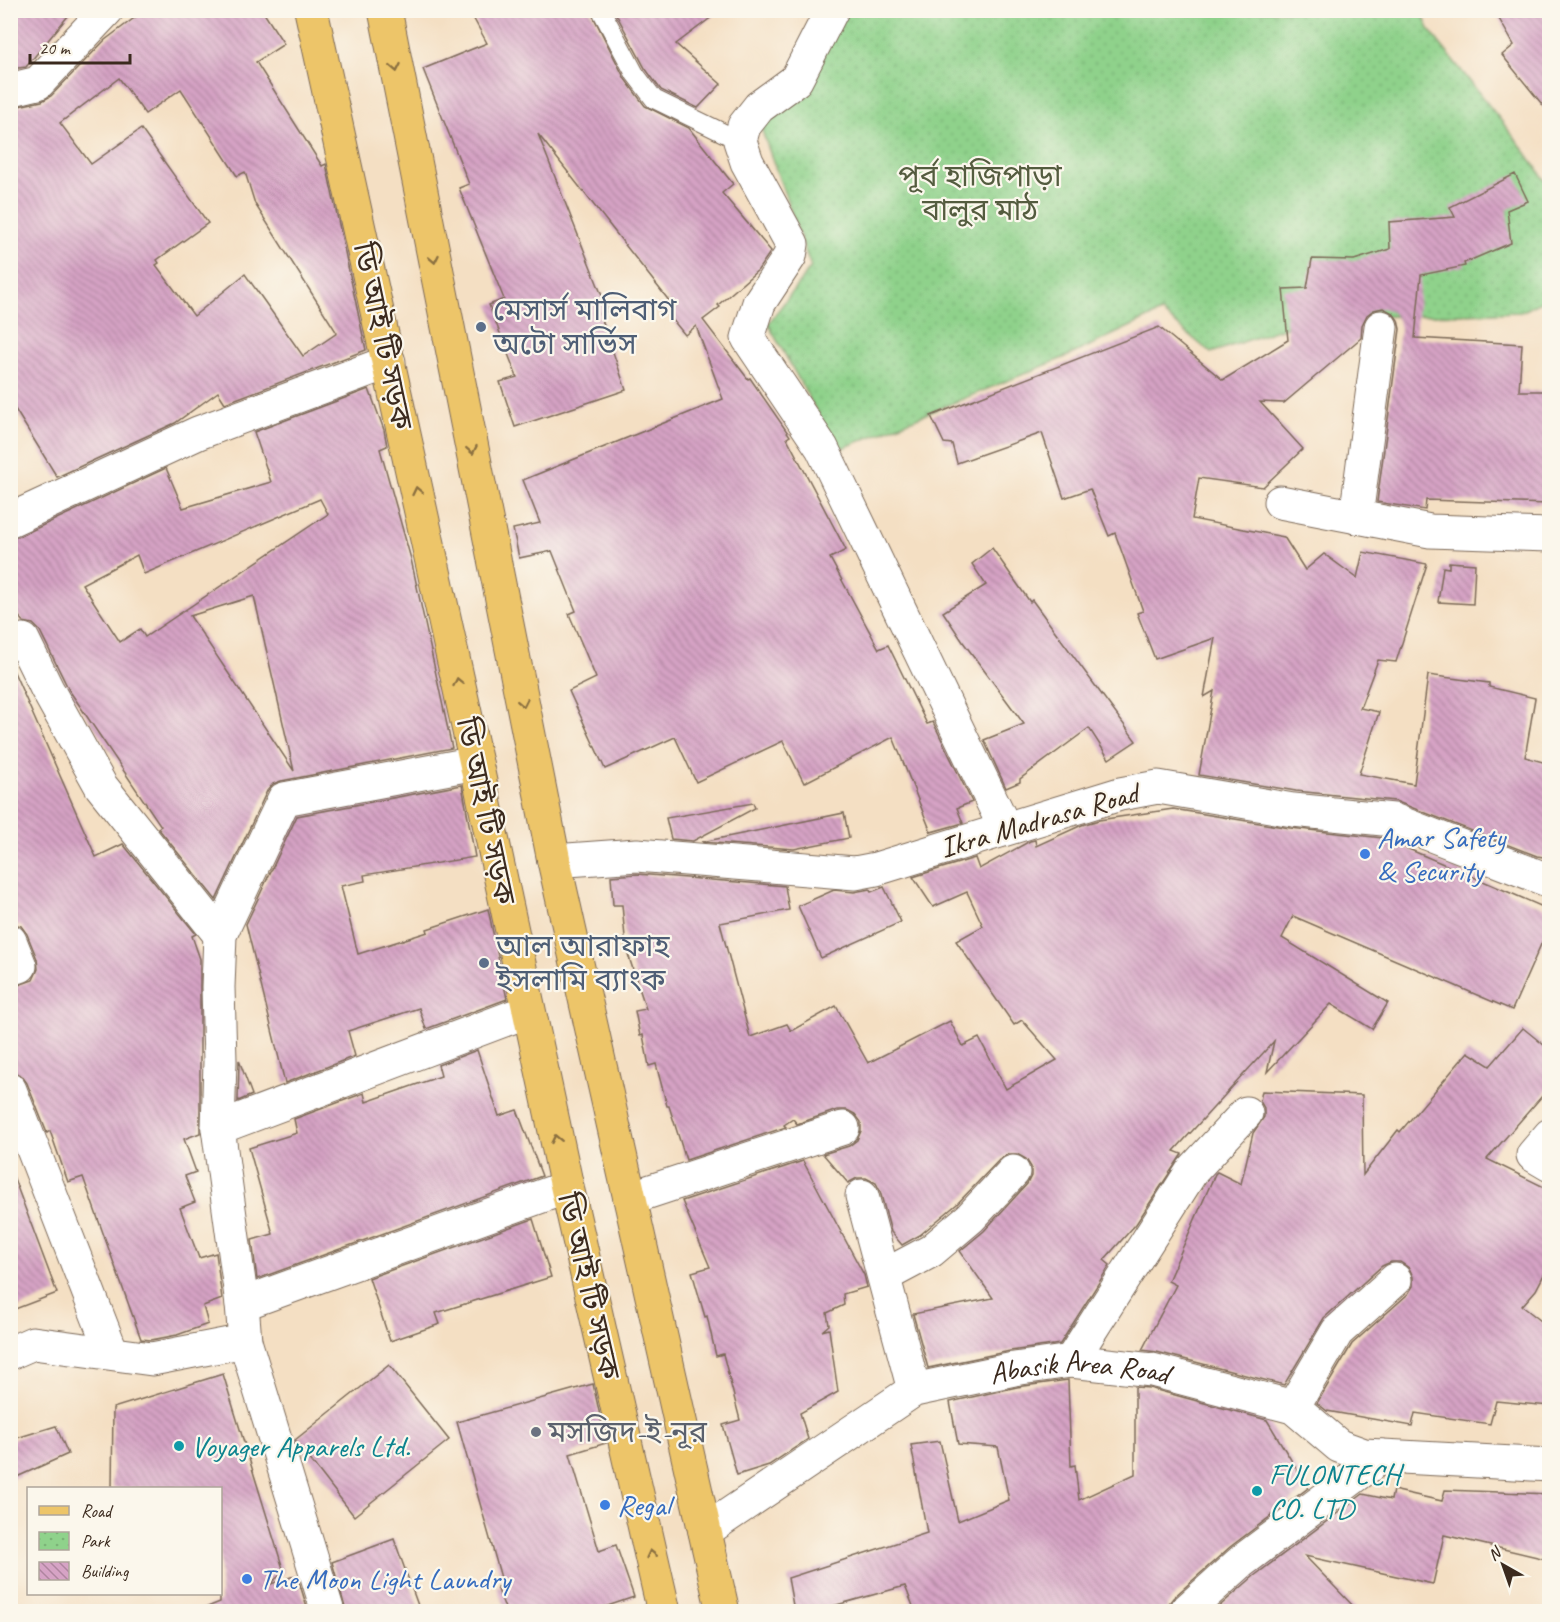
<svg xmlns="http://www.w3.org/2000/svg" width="1560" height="1622" viewBox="0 0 1560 1622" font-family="Caveat,'Noto Sans Bengali',sans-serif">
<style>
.park{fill:url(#park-dots);stroke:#657e54;stroke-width:1.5}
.building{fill:url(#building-back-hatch);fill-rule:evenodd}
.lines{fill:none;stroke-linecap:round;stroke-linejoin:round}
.lane-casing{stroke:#7c6958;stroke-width:20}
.street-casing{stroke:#7c6958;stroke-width:35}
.primary-casing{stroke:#7c6958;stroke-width:35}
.lane{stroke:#fff;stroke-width:18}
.street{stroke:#fff;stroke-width:33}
.primary{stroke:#edc569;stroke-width:33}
.oneway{stroke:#8b7040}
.service-dot{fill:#5c6f8a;stroke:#fbf7ec;stroke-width:2}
.shop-dot{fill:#3f7fe0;stroke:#fbf7ec;stroke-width:2}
.worship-dot{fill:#6b7280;stroke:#fbf7ec;stroke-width:2}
.culture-dot{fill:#0f9aa8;stroke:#fbf7ec;stroke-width:2}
.labels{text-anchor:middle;stroke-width:4.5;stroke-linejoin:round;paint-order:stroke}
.park-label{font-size:30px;fill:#545c3f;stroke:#fbf7ec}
.service-label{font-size:30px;fill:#4e5e75;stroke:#fbf7ec;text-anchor:start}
.street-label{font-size:30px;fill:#3b2a1e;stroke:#fbf7ec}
.shop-label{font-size:30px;fill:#366cbe;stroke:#fbf7ec;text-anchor:start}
.worship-label{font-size:30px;fill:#5b616d;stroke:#fbf7ec;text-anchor:start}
.culture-label{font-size:30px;fill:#0d838f;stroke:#fbf7ec;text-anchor:start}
</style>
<defs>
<pattern id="park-dots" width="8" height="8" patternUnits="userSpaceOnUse" patternTransform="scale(1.5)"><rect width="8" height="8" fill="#8fd28b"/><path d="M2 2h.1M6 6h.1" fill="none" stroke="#7cb478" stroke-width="1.8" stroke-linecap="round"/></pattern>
<pattern id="building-back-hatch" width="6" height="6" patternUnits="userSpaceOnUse" patternTransform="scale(1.5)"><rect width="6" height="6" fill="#d6a3c5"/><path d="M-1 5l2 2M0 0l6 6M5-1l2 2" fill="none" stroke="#af859f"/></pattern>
</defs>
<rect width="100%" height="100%" fill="#fbf7ec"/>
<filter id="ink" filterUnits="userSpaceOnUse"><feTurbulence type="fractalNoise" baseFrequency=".0167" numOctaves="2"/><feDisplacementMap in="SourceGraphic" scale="12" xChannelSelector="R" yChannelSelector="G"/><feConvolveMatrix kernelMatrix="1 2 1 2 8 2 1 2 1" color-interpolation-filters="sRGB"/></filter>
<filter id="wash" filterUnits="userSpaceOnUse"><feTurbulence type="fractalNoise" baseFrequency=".008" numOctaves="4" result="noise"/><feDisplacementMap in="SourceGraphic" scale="24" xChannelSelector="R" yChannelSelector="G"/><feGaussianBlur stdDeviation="1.35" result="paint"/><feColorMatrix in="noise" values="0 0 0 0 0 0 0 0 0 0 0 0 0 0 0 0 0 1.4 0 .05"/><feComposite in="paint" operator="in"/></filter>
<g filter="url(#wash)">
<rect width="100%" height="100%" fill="#f4dfc3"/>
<!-- park -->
<path class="park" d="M 849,11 L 1421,11 L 1430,31 L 1521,146 L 1549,186 L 1549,298 L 1521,312 L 1309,319 L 1211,353 L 1161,312 L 1068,356 L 838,450 L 768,324 L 811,267 L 756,114 Z"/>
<g id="blocks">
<!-- building -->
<g class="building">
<path d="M 10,10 L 73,10 L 26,67 L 10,69 Z"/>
<path d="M 145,10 L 262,10 L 284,44 L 256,62 L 322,166 L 326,164 L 366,350 L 225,403 L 218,392 L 175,423 L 57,477 L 10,401 L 10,109 L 14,107 L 42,101 L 51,96 L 105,40 ZM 119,78 L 145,114 L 181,89 L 237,176 L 245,172 L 255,204 L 337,333 L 303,356 L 245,274 L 194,316 L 156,265 L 159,263 L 157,260 L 208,223 L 141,129 L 91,164 L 60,123 Z"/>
<path d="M 469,10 L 590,10 L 625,79 L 645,106 L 689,128 L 733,184 L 722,193 L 771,251 L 758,270 L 718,305 L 720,307 L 703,320 L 748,379 L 750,378 L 790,436 L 787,438 L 846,550 L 830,558 L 879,649 L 888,645 L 927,724 L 933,722 L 972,802 L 957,808 L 963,823 L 931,832 L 893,737 L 804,783 L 783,741 L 696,782 L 675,737 L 605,769 L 569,691 L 596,678 L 569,614 L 576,611 L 552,551 L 519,558 L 513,529 L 540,523 L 523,480 L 723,399 L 696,326 L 685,335 L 663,308 L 670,302 L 538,134 L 608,311 L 600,314 L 626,390 L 515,427 L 500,382 L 517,377 L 489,305 L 504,299 L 459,188 L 469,184 L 423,69 L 487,43 Z"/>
<path d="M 614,10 L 721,10 L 676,44 L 721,84 L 698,108 L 661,90 L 645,68 Z"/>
<path d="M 1494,10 L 1550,10 L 1550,114 L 1502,55 L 1514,45 Z"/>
<path d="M 1515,174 L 1528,201 L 1507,210 L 1511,243 L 1464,263 L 1465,266 L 1421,275 L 1415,338 L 1522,344 L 1519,391 L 1550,391 L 1550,504 L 1426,500 L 1425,510 L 1377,502 L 1400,329 L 1398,320 L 1393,313 L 1383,308 L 1374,310 L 1367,315 L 1362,325 L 1361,338 L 1284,403 L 1260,402 L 1303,449 L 1263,487 L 1199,478 L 1192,519 L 1284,537 L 1305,570 L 1324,554 L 1357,578 L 1363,552 L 1427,564 L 1396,662 L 1378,660 L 1360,708 L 1379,712 L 1359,774 L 1414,784 L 1428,675 L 1489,683 L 1489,687 L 1535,698 L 1525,757 L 1550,764 L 1550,858 L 1537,856 L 1395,801 L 1296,791 L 1199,775 L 1214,691 L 1204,697 L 1215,638 L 1155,659 L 1137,613 L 1143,611 L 1115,533 L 1109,536 L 1090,489 L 1064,498 L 1042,433 L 957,463 L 952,444 L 944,443 L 931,416 L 1159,327 L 1223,380 L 1288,340 L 1283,289 L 1307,288 L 1312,259 L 1354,260 L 1390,249 L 1389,222 L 1455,217 L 1450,207 Z"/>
<path d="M 369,389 L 384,430 L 387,446 L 380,449 L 411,559 L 452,748 L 281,781 L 273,784 L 267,791 L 216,900 L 158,828 L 161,826 L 69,690 L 40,631 L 33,624 L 23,622 L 10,604 L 10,538 L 18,537 L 166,468 L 183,508 L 271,482 L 254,432 ZM 320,499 L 328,514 L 145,637 L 140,629 L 120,642 L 82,584 L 137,555 L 144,574 ZM 254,596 L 294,771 L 190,616 Z"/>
<path d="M 992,548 L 1030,602 L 1032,600 L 1136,741 L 1109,759 L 1089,728 L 1020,779 L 1020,782 L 1006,788 L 984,740 L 1024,724 L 963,642 L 943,612 L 986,585 L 972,564 Z"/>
<path d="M 1449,562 L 1475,564 L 1473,604 L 1438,602 L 1443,567 L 1449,568 Z"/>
<path d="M 10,663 L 96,857 L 123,844 L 196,934 L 192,936 L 200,959 L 200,1133 L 184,1139 L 196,1172 L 185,1176 L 195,1202 L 180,1208 L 199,1258 L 216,1253 L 222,1299 L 203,1306 L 208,1324 L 177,1335 L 151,1340 L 141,1339 L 83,1177 L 68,1182 L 50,1131 L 47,1133 L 27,1083 L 22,1076 L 14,1072 L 10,1063 L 10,988 L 33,980 L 38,969 L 37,959 L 27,934 L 21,926 L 10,923 Z"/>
<path d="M 462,785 L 475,857 L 364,875 L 365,881 L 341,886 L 358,954 L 428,932 L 427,929 L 488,909 L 507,999 L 426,1029 L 419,1008 L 348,1031 L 355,1056 L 285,1083 L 246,924 L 297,816 Z"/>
<path d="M 753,803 L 755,808 L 693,841 L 671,839 L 666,818 Z"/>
<path d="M 1173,809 L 1290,828 L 1383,838 L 1550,910 L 1550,924 L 1512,1010 L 1293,916 L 1282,938 L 1388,1003 L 1372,1029 L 1331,1004 L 1267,1072 L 1274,1041 L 1174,1151 L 1182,1154 L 1136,1224 L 1104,1260 L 1110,1265 L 1060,1344 L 1010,1351 L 928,1368 L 913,1314 L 993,1298 L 960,1251 L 984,1231 L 1027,1184 L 1031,1176 L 1031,1167 L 1026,1159 L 1017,1154 L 1008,1154 L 1000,1159 L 957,1204 L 920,1235 L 902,1245 L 891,1232 L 880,1191 L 876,1183 L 866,1178 L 857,1178 L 848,1183 L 823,1154 L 849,1146 L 857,1140 L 861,1131 L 861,1122 L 855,1114 L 847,1110 L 837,1110 L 797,1124 L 793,1119 L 784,1125 L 786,1127 L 686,1160 L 669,1106 L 667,1106 L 656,1064 L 649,1066 L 643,1035 L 640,1036 L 635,1011 L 646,1009 L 626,948 L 622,905 L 613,905 L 611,876 L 637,874 L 785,886 L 789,910 L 720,923 L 750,1037 L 787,1024 L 791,1031 L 836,1006 L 868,1063 L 950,1021 L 963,1046 L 979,1038 L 1006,1089 L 1057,1060 L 1022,1020 L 1014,1025 L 956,941 L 983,926 L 967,892 L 933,907 L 913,877 L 975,858 L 979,869 L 1030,841 L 1035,840 L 1036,846 L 1082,825 L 1099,820 Z"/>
<path d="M 844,813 L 849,838 L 794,849 L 702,842 Z"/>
<path d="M 884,887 L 901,922 L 821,958 L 798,906 L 834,890 L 854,892 L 870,889 L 871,892 Z"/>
<path d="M 1523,1028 L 1550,1050 L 1550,1087 L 1487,1159 L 1550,1190 L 1550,1263 L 1536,1290 L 1522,1306 L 1550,1328 L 1550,1406 L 1496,1401 L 1490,1424 L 1415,1413 L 1412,1426 L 1327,1411 L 1317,1403 L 1352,1344 L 1408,1294 L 1413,1286 L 1413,1277 L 1409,1268 L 1400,1262 L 1391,1262 L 1382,1266 L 1324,1318 L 1284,1385 L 1157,1352 L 1142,1350 L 1176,1285 L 1168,1281 L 1215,1174 L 1217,1172 L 1241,1184 L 1253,1133 L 1264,1117 L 1264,1108 L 1260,1101 L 1262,1091 L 1362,1095 L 1363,1175 L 1398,1130 L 1400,1132 L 1468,1052 L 1490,1066 Z"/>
<path d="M 477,1050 L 499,1116 L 517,1110 L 542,1176 L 257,1279 L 252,1240 L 273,1234 L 249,1148 L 297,1133 L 294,1119 L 364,1093 L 366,1102 L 441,1076 L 438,1065 Z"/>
<path d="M 239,1060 L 252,1095 L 238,1101 L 239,1062 Z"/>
<path d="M 803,1161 L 864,1275 L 867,1287 L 843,1294 L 844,1305 L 827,1313 L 829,1325 L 822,1331 L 829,1329 L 838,1392 L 800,1413 L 808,1439 L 769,1465 L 737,1475 L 723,1425 L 740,1420 L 723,1354 L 716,1356 L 707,1316 L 705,1317 L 692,1272 L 710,1267 L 682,1201 Z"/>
<path d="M 13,1176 L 57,1293 L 10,1311 L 10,1177 Z"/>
<path d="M 533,1219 L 551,1277 L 436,1313 L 440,1324 L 390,1341 L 369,1278 Z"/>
<path d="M 389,1365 L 449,1440 L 354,1516 L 295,1440 Z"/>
<path d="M 223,1374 L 284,1572 L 268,1585 L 297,1575 L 308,1611 L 205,1611 L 205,1608 L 220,1602 L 220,1488 L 112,1488 L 113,1408 Z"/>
<path d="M 1068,1380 L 1071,1466 L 1075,1465 L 1079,1500 L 1135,1474 L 1135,1387 L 1149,1388 L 1267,1420 L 1308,1488 L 1230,1547 L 1173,1598 L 1167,1606 L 1167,1611 L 915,1611 L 905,1586 L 815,1611 L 794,1611 L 788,1578 L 927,1533 L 911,1445 L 940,1441 L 958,1521 L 1009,1500 L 998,1447 L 958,1444 L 950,1402 L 1017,1387 Z"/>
<path d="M 593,1384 L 606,1443 L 570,1454 L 599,1551 L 616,1545 L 634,1597 L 593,1611 L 506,1611 L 497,1587 L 503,1585 L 457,1422 Z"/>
<path d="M 56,1426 L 68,1454 L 10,1480 L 10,1440 Z"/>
<path d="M 1393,1490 L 1442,1501 L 1445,1490 L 1550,1494 L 1550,1560 L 1444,1535 L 1433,1584 L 1305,1556 L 1358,1611 L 1214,1611 L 1254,1576 L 1363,1494 L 1391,1500 Z"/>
<path d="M 394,1539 L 420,1611 L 346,1611 L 332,1562 Z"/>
</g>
</g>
</g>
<g filter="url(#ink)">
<use href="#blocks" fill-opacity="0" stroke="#7c6958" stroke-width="1.5"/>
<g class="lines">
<!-- lane casing -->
<g class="lane-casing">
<path id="lane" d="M 601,10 L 635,74 L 654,99 L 740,141"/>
</g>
<!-- street casing -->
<g class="street-casing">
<g id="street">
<path d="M 832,10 L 796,80 L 759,107 L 744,126 L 740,141 L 747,162 L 792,244 L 790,256 L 759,303 L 748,338 L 822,448 L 1005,828"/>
<path d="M 10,88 L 17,88 L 38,83 L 107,10"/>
<path d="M 1280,502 L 1430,531 L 1550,535"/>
<path d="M 1356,517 L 1381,327"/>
<path d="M 10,520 L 198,433 L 389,362"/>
<path d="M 23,640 L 47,689 L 101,786 L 220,935"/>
<path d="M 554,861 L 637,855 L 855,873 L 876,869 L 1120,794 L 1158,787 L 1293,810 L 1393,820 L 1550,881"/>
<path d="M 10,941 L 20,966 L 10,968"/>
<path d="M 10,1090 L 112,1353"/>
<path d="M 218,1128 L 528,1011"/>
<path d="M 1550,1135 L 1533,1155 L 1550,1165"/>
<path d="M 862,1196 L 914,1390"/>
<path d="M 630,1198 L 843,1128"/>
<path d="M 884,1276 L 931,1251 L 970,1218 L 1013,1172"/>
<path d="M 242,1304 L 567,1187"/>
<path d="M 10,1353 L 33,1343 L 152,1359 L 245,1341"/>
<path d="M 1071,1361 L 1192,1171 L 1246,1113"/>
<path d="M 1293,1407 L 1337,1332 L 1395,1280"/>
<path id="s1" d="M 705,1531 L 914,1390 L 1014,1369 L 1071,1361 L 1152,1370 L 1293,1407 L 1339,1446 L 1364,1455 L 1550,1465"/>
<path d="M 328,1612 L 245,1341 L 242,1304 L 218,1128 L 220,1061 L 218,987 L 220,935 L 284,799 L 476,763"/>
<path d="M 1185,1612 L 1242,1561 L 1382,1456"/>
</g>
</g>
<!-- primary casing -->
<g class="primary-casing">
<g id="primary">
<path d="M 311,10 L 476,763 L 567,1187 L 664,1612"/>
<path d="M 385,10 L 554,861 L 723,1612"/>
</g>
</g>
<!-- lane -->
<use href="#lane" class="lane"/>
<!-- street -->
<use href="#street" class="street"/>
<!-- primary -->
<use href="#primary" class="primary"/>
</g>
<!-- one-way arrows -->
<defs><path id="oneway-chevron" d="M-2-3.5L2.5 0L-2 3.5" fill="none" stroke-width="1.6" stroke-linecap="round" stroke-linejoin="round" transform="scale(1.5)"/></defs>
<g class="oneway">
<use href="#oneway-chevron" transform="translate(396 68) rotate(79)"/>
<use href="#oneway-chevron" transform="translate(434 259) rotate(79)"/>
<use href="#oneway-chevron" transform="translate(472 450) rotate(79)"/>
<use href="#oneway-chevron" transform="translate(417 491) rotate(-102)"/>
<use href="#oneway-chevron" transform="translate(458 682) rotate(-102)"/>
<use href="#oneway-chevron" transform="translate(523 703) rotate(79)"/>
<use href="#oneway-chevron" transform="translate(556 1139) rotate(-102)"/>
<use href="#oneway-chevron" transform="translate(651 1554) rotate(-103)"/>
</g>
</g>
<!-- markers -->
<g class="service-dot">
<circle cx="481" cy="327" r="6"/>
<circle cx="484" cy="963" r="6"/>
</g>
<g class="shop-dot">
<circle cx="1365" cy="854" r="6"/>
<circle cx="605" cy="1505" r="6"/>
<circle cx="247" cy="1579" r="6"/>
</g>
<circle class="worship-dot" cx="536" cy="1432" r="6"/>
<g class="culture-dot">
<circle cx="179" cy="1446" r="6"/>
<circle cx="1257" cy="1491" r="6"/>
</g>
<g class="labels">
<!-- park labels -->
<g class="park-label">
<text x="980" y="186">পূর্ব হাজিপাড়া<tspan x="980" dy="34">বালুর মাঠ</tspan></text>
</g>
<!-- service labels -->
<g class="service-label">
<text x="493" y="320">মেসার্স মালিবাগ<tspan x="493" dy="34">অটো সার্ভিস</tspan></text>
<text x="496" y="956">আল আরাফাহ<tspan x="496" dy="34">ইসলামি ব্যাংক</tspan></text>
</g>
<!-- street labels -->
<g class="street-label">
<text transform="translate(383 336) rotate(78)" y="10">ডি আই টি সড়ক</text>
<text transform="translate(486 811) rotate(78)" y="10">ডি আই টি সড়ক</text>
<text transform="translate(1039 820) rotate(-16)" y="10">Ikra Madrasa Road</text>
<text transform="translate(589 1286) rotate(77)" y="10">ডি আই টি সড়ক</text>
<text dy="10" stroke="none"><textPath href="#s1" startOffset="420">Abasik Area Road</textPath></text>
</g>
<!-- shop labels -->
<g class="shop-label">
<text x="1377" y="847">Amar Safety<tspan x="1377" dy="34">&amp; Security</tspan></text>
<text x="617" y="1515">Regal</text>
<text x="259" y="1589">The Moon Light Laundry</text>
</g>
<!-- worship labels -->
<g class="worship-label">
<text x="548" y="1442">মসজিদ-ই-নূর</text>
</g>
<!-- culture labels -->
<g class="culture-label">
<text x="191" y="1456">Voyager Apparels Ltd.</text>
<text x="1269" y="1484">FULONTECH<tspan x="1269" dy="34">CO. LTD</tspan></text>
</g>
</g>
<!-- margin -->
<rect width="1560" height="1622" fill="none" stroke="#fbf7ec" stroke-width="36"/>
<!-- legend -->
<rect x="27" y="1487" width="195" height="108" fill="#fbf7ec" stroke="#aea59a" stroke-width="1.5"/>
<rect x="39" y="1506" width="30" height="9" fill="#edc569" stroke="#aea59a" stroke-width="1.5"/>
<text x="81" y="1517" font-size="18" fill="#3b2a1e">Road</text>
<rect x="39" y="1532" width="30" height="18" fill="url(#park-dots)" stroke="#aea59a" stroke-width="1.5"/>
<text x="81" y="1547" font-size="18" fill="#3b2a1e">Park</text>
<rect x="39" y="1562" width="30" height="18" fill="url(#building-back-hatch)" stroke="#aea59a" stroke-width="1.5"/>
<text x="81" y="1577" font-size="18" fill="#3b2a1e">Building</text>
<!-- north arrow -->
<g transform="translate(1503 1565) rotate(320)" stroke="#fbf7ec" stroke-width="4.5" paint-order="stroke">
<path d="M0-4.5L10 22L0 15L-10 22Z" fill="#3b2a1e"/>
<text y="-9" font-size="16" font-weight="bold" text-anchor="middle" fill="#3b2a1e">N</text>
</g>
<!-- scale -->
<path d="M30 54v9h100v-9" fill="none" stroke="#3b2a1e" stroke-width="3"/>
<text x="39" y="54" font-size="18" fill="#3b2a1e" stroke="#fbf7ec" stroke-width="4.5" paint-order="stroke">20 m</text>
</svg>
